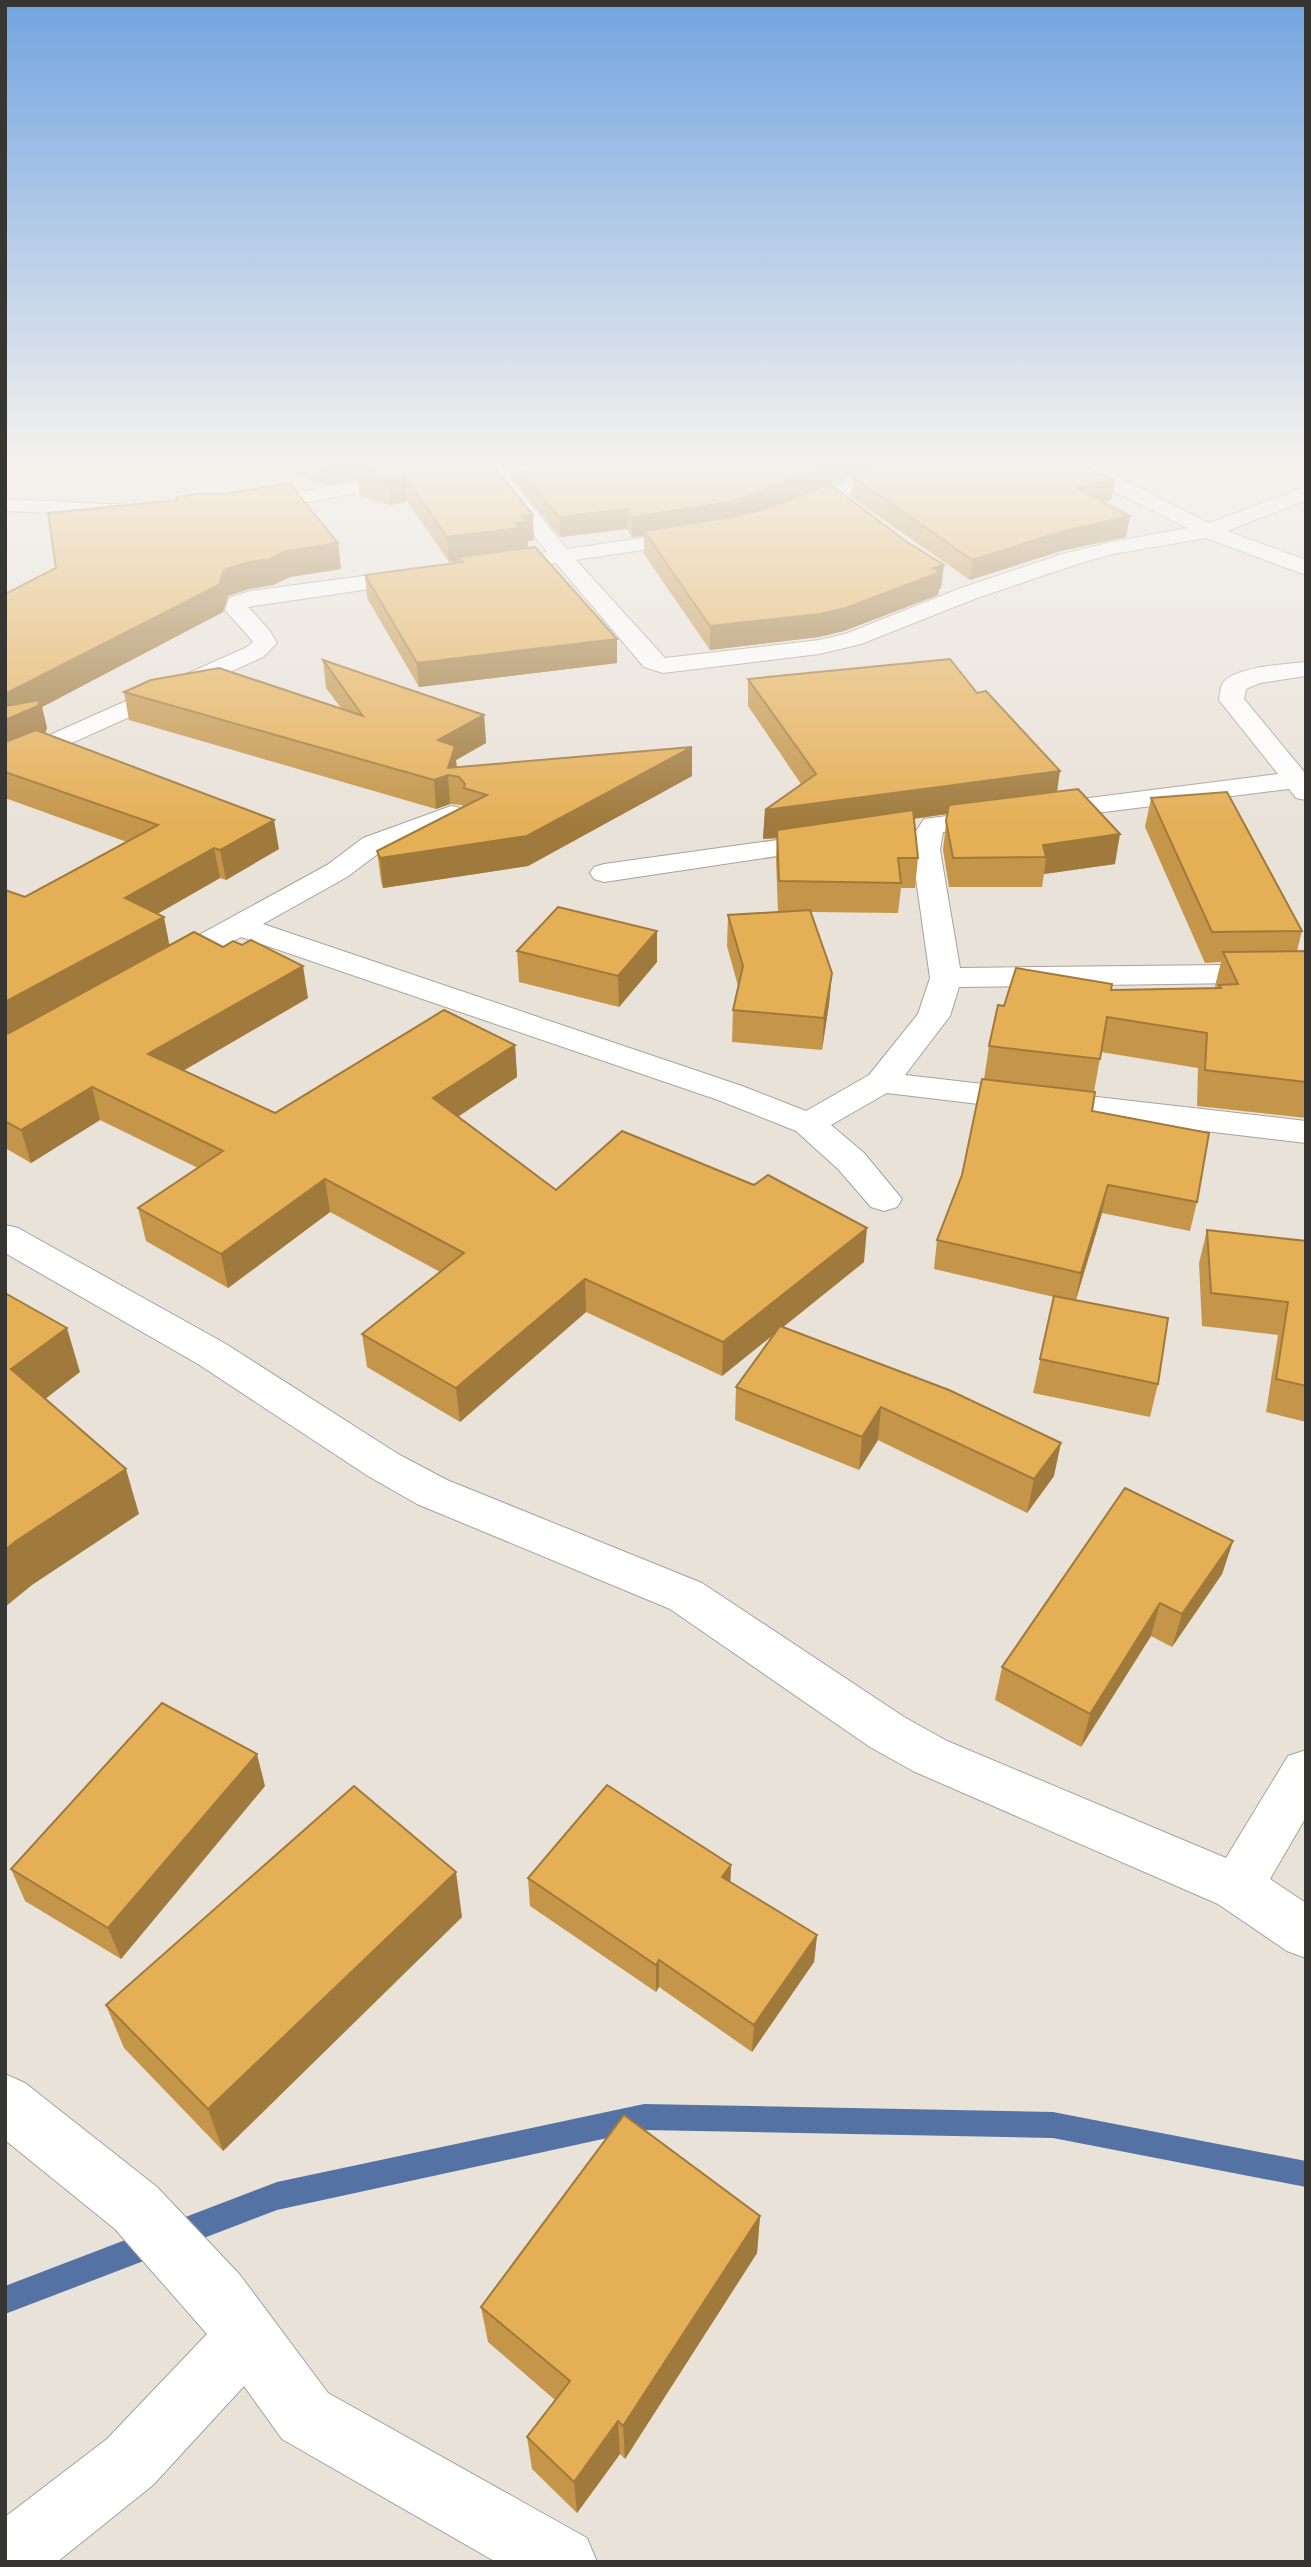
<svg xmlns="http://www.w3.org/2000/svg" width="1311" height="2567" viewBox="0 0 1311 2567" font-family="Cabin,sans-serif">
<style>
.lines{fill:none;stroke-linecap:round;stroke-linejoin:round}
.stream{fill:#5572a5;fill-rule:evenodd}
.minor-casing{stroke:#a8a299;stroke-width:2}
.minor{fill:#fff;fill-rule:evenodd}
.wall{fill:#c5964a}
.shaded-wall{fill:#a07a3c}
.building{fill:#e5af56;stroke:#a07a3c;stroke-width:2}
</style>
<rect width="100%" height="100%" fill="#e9e2d9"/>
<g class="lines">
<!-- stream -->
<path class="stream" d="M 644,2104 L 1053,2112 L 1306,2161 L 1306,2187 L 1053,2138 L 644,2130 L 277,2210 L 5,2314 L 5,2286 L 277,2182 Z"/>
<!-- minor casing -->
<g class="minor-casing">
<g id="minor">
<path d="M 479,465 L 499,465 L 567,549 L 696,530 L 703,532 L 707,536 L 703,540 L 696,542 L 576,560 L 665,658 L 819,640 L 845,634 L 961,588 L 1062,554 L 1112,542 L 1187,528 L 1072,469 L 1069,465 L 1093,465 L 1209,523 L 1306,487 L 1306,500 L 1227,531 L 1306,560 L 1306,575 L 1206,538 L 1113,554 L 1078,564 L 977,598 L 861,644 L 819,654 L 663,673 L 644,667 L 556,563 L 493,573 L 485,571 L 482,566 L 485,561 L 547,552 Z"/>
<path d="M 900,465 L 931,465 L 928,469 L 879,482 L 799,516 L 785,516 L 782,512 L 785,508 L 865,474 Z"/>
<path d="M 411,471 L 418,473 L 421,477 L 418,481 L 251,513 L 244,511 L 241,507 L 244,503 L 251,501 Z"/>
<path d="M 5,499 L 128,505 L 135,507 L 138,511 L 135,515 L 128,517 L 5,511 Z"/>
<path d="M 416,569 L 424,571 L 427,576 L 424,581 L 248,607 L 270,631 L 277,643 L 263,657 L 5,773 L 5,755 L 247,647 L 253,642 L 251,639 L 225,610 L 229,598 L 250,591 Z"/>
<path d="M 1306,662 L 1306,676 L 1260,683 L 1246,689 L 1244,699 L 1306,774 L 1306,800 L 1296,798 L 1289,789 L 943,832 L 940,850 L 960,968 L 1306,964 L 1306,982 L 959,987 L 950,1016 L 905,1075 L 1306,1121 L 1306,1143 L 887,1093 L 831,1125 L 864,1153 L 902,1199 L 897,1207 L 884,1211 L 871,1207 L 838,1169 L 796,1131 L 718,1100 L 241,937 L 177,973 L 166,975 L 155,973 L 150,966 L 155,959 L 327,865 L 363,838 L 451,806 L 461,808 L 465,814 L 461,820 L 383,850 L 347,877 L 263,924 L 742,1086 L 806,1111 L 869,1075 L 918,1014 L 930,978 L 912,850 L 913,836 L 924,819 L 1278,774 L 1219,700 C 1220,695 1220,688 1223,683 C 1233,667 1287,664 1306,662 Z"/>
<path d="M 828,833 L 838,835 L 842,841 L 838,847 L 604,882 L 594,879 L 590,873 L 594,867 L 604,864 Z"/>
<path d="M 5,1225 L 18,1228 L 226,1344 L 398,1454 L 447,1480 L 702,1583 L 904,1717 L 947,1741 L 1226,1858 L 1288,1756 L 1306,1750 L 1306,1817 L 1270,1879 L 1306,1903 L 1306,1958 L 1287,1951 L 1218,1904 L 913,1771 L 870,1747 L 670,1609 L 417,1504 L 368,1476 L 198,1364 L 5,1253 Z"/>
<path d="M 5,2074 L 25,2083 L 157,2187 L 240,2275 L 328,2393 L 587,2538 L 597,2562 L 496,2562 L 282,2439 L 244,2386 L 153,2485 L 57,2562 L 5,2562 L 5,2517 L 107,2439 L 207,2334 L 115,2229 L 5,2140 Z"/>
</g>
</g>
<!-- minor -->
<use href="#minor" class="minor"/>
</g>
<!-- wall -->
<g class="wall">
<path d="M 269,465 L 493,465 L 534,540 L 528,541 L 528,547 L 521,548 L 521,549 L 617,663 L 419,687 L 367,598 L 365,575 L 459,562 L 459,561 L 449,562 L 407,501 L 390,505 L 360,496 L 358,479 L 325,485 Z"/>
<path d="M 501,465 L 1083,465 L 1111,500 L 1102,502 L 1126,537 L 1061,551 L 970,580 L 851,497 L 853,477 L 866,471 L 855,474 L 764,509 L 941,588 L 939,589 L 938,595 L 844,631 L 819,637 L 710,650 L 644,554 L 644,536 L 632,537 L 627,529 L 560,537 Z"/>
<path d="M 176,497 L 338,543 L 341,569 L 290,577 L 273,585 L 249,589 L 228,596 L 223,612 L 42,707 L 47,728 L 45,733 L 279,849 L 226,880 L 220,878 L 157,914 L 169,946 L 308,998 L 183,1071 L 275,1113 L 515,1045 L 517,1077 L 458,1117 L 556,1190 L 864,1262 L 783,1327 L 1054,1476 L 1027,1513 L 878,1440 L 859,1470 L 735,1420 L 736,1387 L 775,1333 L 722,1376 L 586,1312 L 460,1422 L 367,1367 L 362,1334 L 440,1272 L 330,1212 L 228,1288 L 146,1241 L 138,1208 L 198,1168 L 100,1120 L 31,1163 L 5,1148 L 5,890 L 25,897 L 127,842 L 5,798 L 5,594 L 56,568 L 176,500 Z"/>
<path d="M 323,660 L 484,715 L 486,743 L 456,760 L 457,767 L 692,776 L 528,866 L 383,888 L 381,881 L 377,851 L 463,807 L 462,805 L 450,804 L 436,809 L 129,720 L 124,692 L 341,708 L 326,688 Z"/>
<path d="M 748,679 L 1057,792 L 1115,864 L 1044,874 L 1042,887 L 949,887 L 943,850 L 947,814 L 914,819 L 918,858 L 915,888 L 901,888 L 898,913 L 811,912 L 832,973 L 829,1004 L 822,1050 L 732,1042 L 733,1010 L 738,986 L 727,946 L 728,915 L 787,912 L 778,912 L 776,859 L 777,838 L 763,839 L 765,810 L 801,784 L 748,706 Z"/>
<path d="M 1151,798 L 1302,931 L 1297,951 L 1306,951 L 1306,1118 L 1197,1106 L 1198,1068 L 1101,1052 L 1094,1092 L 1092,1111 L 1197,1202 L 1190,1231 L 1102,1213 L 1076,1300 L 1158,1384 L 1150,1417 L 1033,1393 L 1054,1297 L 934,1269 L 937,1240 L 962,1175 L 984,1079 L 989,1046 L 1004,1006 L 1111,990 L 1216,988 L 1215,986 L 1221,962 L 1205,963 L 1145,827 Z"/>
<path d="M 657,931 L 657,962 L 619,1007 L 519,982 L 517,951 Z"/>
<path d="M 1207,1230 L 1306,1241 L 1306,1422 L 1266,1412 L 1278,1335 L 1202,1326 L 1199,1263 Z"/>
<path d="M 1233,1541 L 1222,1574 L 1172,1647 L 1151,1636 L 1081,1747 L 995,1700 L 1002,1667 Z"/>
<path d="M 265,1786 L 121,1959 L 25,1901 L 11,1869 Z"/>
<path d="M 731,1865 L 730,1882 L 817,1935 L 814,1962 L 752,2052 L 659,1987 L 656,1992 L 530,1906 L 528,1878 Z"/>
<path d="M 462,1917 L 223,2151 L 124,2048 L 106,2005 Z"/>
<path d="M 760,2216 L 757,2253 L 625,2459 L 620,2454 L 577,2513 L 532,2469 L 527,2437 L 555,2400 L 488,2342 L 481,2307 Z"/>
</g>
<!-- shaded-wall -->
<g class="shaded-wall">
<path d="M 323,465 L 441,465 L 357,472 L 358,479 L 325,485 Z"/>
<path d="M 830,465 L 896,465 L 855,474 L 730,522 L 644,531 L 644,536 L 632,537 L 632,517 Z"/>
<path d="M 405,477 L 407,501 L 390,505 L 388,481 Z"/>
<path d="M 1115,480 L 1111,500 L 1073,508 L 1076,488 Z"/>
<path d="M 627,509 L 627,529 L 560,537 L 559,517 Z"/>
<path d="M 533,515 L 534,540 L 528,541 L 528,547 L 521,548 L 521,553 L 459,557 L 459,561 L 449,562 L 447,537 L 516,523 L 522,516 Z"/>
<path d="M 1130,516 L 1126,537 L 1061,551 L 970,580 L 972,560 L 1064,531 Z"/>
<path d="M 338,543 L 341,569 L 290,577 L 273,585 L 249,589 L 228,596 L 223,612 L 42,707 L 47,728 L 45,734 L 5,752 L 5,694 L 224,570 L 286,551 Z"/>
<path d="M 944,565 L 941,588 L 939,589 L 938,595 L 844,631 L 819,637 L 710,650 L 710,626 Z"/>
<path d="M 617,639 L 617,663 L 419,687 L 417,663 Z"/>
<path d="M 484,715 L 486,743 L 456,760 L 457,774 L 448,768 L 438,740 Z"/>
<path d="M 692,747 L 692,776 L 528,866 L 383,888 L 380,858 Z"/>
<path d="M 1060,771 L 1056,799 L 778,837 L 777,830 L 777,838 L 763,839 L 765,810 Z"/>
<path d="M 448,775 L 450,804 L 436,809 L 434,780 Z"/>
<path d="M 274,820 L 279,849 L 226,880 L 220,850 Z"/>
<path d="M 1120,834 L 1115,864 L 1044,874 L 1046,857 L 1043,845 Z"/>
<path d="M 214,848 L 220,878 L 131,929 L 125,898 Z"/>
<path d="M 164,917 L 170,948 L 5,1039 L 5,1002 Z"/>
<path d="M 657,931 L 657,962 L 619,1007 L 618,976 Z"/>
<path d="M 303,966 L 308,998 L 155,1087 L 148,1054 Z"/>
<path d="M 832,973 L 829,1004 L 822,1050 L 824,1018 Z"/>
<path d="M 515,1045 L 517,1077 L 436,1131 L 433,1098 Z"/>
<path d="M 92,1087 L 100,1120 L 31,1163 L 21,1130 Z"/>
<path d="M 325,1179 L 330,1212 L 228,1288 L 221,1254 Z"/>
<path d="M 1108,1185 L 1102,1213 L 1075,1302 L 1081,1273 Z"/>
<path d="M 867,1228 L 864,1262 L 722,1376 L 723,1342 Z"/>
<path d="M 585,1279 L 586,1312 L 460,1422 L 456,1388 Z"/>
<path d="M 67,1328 L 80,1372 L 26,1414 L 11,1369 Z"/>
<path d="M 881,1407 L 878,1440 L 859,1470 L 862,1437 Z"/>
<path d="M 1061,1443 L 1054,1476 L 1027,1513 L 1034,1479 Z"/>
<path d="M 126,1469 L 139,1514 L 32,1585 L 5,1607 L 5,1550 L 16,1541 Z"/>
<path d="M 1233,1541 L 1222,1574 L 1172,1647 L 1182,1614 Z"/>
<path d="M 1160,1603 L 1151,1636 L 1081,1747 L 1090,1714 Z"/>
<path d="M 257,1754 L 265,1786 L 121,1959 L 108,1928 Z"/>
<path d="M 731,1865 L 730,1892 L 722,1877 Z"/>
<path d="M 456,1872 L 462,1917 L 223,2151 L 208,2109 Z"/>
<path d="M 817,1935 L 814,1962 L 752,2052 L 754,2025 Z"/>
<path d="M 659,1960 L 659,1987 L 656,1992 L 656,1965 Z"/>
<path d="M 760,2216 L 757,2253 L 625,2459 L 623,2426 Z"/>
<path d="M 618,2421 L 620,2454 L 577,2513 L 574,2482 Z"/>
</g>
<!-- building -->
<g class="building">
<path d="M 399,465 L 493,465 L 533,515 L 522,516 L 527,522 L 516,523 L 520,528 L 447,537 L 405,477 L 388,481 L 357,472 Z"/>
<path d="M 516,465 L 830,465 L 731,502 L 632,517 L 627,509 L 559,517 Z"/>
<path d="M 881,465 L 1083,465 L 1115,480 L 1076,488 L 1130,516 L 1064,531 L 972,560 L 853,477 Z"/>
<path d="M 289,483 L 338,543 L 286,551 L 270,559 L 245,563 L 224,570 L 219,585 L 5,694 L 5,594 L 56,568 L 48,513 L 177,500 L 176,497 L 198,494 L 226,494 Z"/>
<path d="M 830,484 L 907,542 L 944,565 L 933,568 L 940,572 L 846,608 L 820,614 L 710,626 L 644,531 L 732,517 L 772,507 Z"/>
<path d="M 535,547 L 617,639 L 417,663 L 365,575 L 463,562 L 459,557 Z"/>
<path d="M 950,659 L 977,693 L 986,691 L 1060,771 L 765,810 L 816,774 L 748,679 Z"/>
<path d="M 323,660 L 484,715 L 438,740 L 455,746 L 448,768 L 692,747 L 527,836 L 380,858 L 377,851 L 487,795 L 464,788 L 465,784 L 459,777 L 448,775 L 434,780 L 124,692 L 151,680 L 219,668 L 363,716 Z"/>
<path d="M 40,700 L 38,706 L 5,720 L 5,706 Z"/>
<path d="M 36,730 L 274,820 L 220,850 L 214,848 L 125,898 L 164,917 L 5,1002 L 5,890 L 25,897 L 158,825 L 5,772 L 5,742 Z"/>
<path d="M 1078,789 L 1120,834 L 1043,845 L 1046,857 L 953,858 L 946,821 L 949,805 Z"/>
<path d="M 1227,792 L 1302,931 L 1212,932 L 1151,798 Z"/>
<path d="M 913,810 L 918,858 L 898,858 L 901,883 L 779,881 L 777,830 Z"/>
<path d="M 558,907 L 657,931 L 618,976 L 517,951 Z"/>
<path d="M 810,910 L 832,973 L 824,1018 L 733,1010 L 743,966 L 728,915 Z"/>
<path d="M 194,932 L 223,947 L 233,941 L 242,945 L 251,940 L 303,966 L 148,1054 L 275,1113 L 444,1010 L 515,1045 L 433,1098 L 556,1190 L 622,1131 L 754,1185 L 768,1175 L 867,1228 L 723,1342 L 585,1279 L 456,1388 L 362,1334 L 464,1253 L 325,1179 L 221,1254 L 138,1208 L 223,1151 L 92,1087 L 21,1130 L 5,1121 L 5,1034 L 9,1033 Z"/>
<path d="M 1306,951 L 1306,1082 L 1205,1070 L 1207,1033 L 1107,1017 L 1100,1059 L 989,1046 L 998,1005 L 1004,1006 L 1016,968 L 1112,984 L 1111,990 L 1221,988 L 1219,985 L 1238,984 L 1223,952 Z"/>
<path d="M 982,1079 L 1095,1092 L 1092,1111 L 1209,1133 L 1197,1202 L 1108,1185 L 1081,1273 L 937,1240 L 962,1175 Z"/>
<path d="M 1207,1230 L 1306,1241 L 1306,1386 L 1276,1379 L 1288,1302 L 1211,1293 Z"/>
<path d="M 5,1293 L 67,1328 L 11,1369 L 126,1469 L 16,1541 L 5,1550 Z"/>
<path d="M 1054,1296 L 1168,1318 L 1158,1384 L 1040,1359 Z"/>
<path d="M 780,1326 L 949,1390 L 1061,1443 L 1034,1479 L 881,1407 L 862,1437 L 736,1387 Z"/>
<path d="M 1125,1488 L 1233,1541 L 1182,1614 L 1160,1603 L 1090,1714 L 1002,1667 Z"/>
<path d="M 162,1703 L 257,1754 L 108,1928 L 11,1869 Z"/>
<path d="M 607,1785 L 731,1865 L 722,1877 L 817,1935 L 754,2025 L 659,1960 L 656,1965 L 528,1878 Z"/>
<path d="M 354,1786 L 456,1872 L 208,2109 L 106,2005 Z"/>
<path d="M 624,2115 L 760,2216 L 623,2426 L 618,2421 L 574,2482 L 527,2437 L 570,2381 L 481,2307 Z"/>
</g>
<!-- sky -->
<linearGradient id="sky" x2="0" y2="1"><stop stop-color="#72a4e1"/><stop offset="0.56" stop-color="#f5f2ee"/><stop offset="1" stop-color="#f5f2ee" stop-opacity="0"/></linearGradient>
<rect width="1311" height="824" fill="url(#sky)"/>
<!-- border -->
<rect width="1311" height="2567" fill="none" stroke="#383632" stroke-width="14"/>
</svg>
